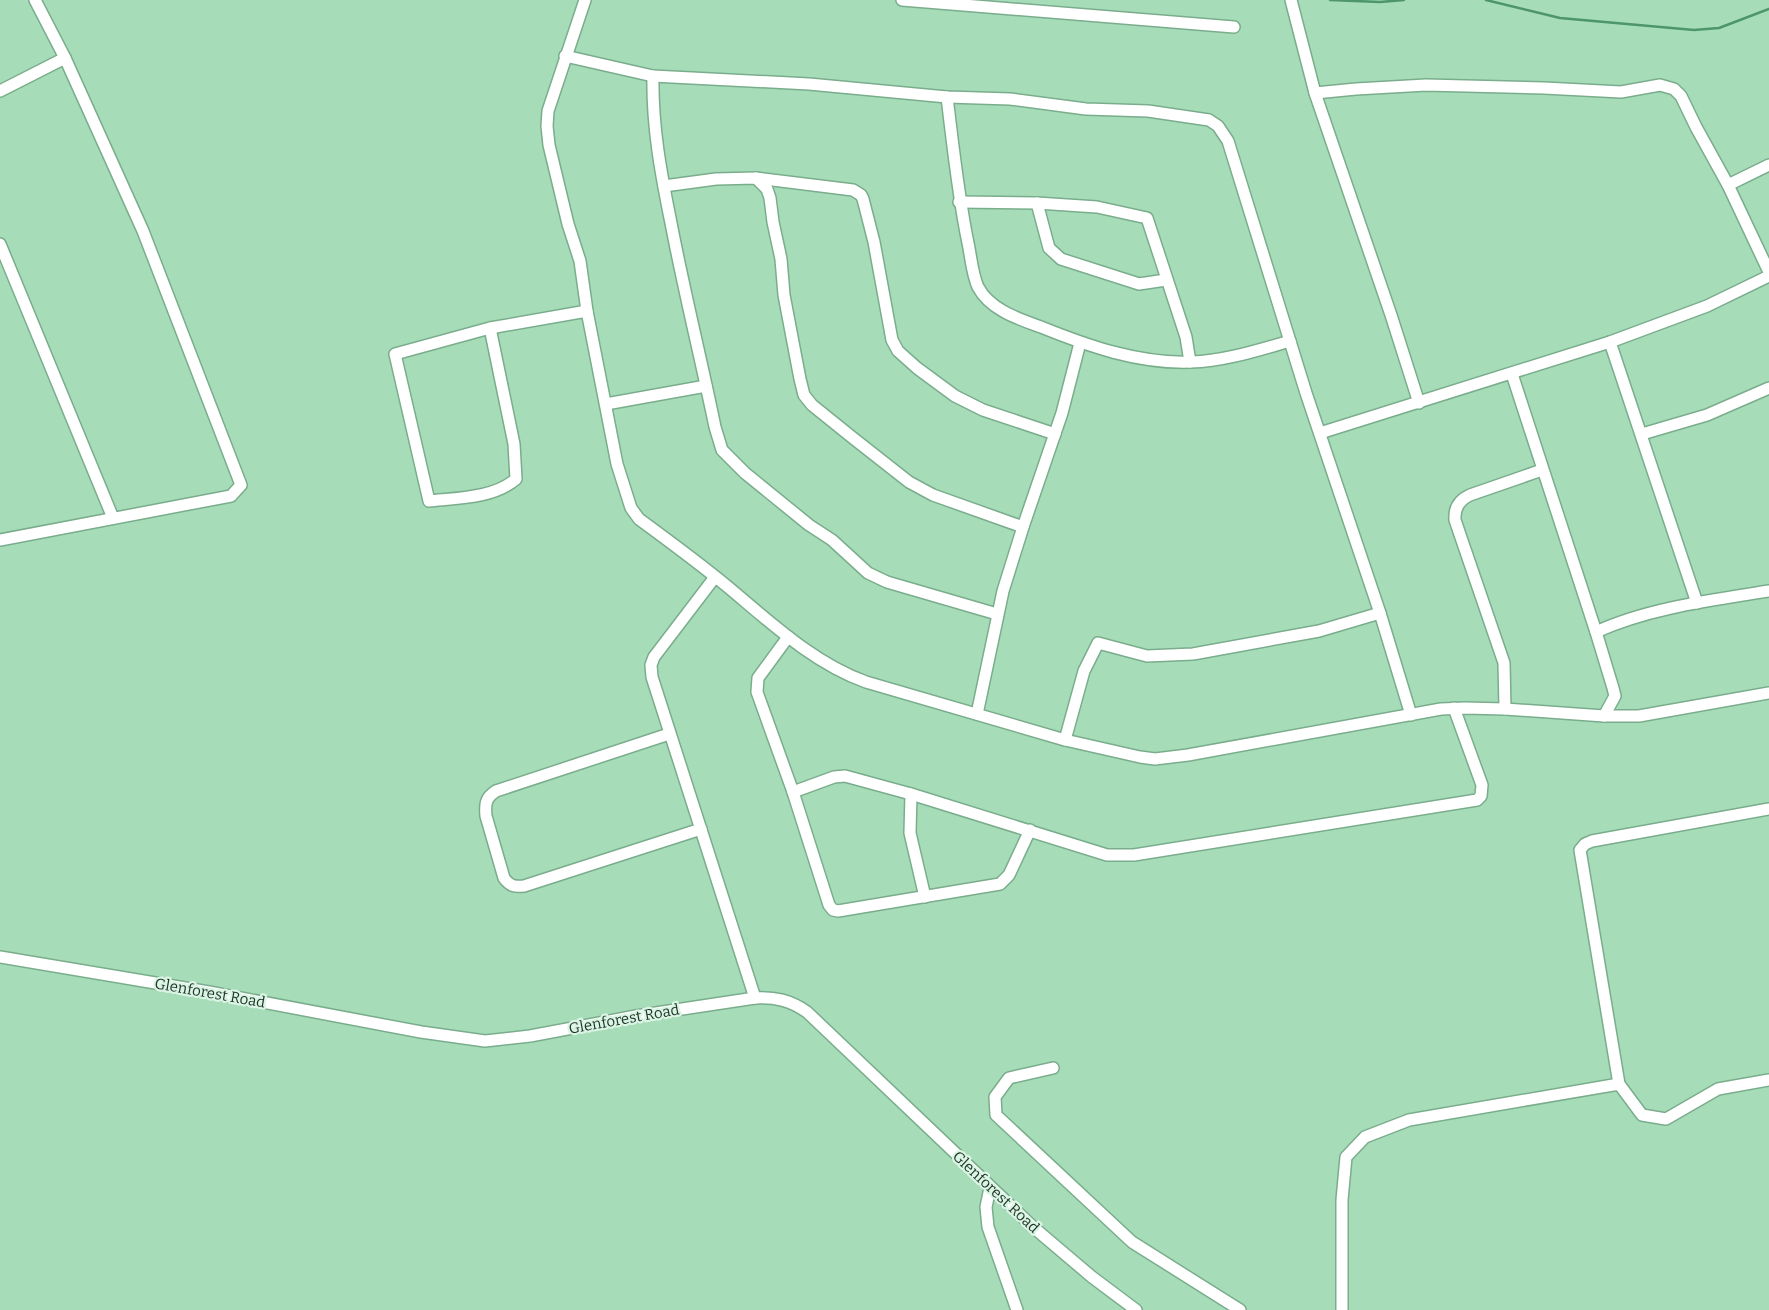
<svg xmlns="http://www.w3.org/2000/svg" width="1769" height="1310" viewBox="0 0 1769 1310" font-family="Bitter,serif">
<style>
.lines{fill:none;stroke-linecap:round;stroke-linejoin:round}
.stream{stroke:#4d956a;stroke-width:2.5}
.minor-casing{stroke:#7aad8c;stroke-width:14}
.minor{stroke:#fff;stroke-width:11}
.labels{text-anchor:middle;stroke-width:4.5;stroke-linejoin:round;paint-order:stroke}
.street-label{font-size:15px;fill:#1e3326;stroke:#dbf5e4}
</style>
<rect width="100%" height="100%" fill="#a7dcb9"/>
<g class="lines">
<!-- stream -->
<g class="stream">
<path d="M 1330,0 L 1380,2 L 1404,0"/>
<path d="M 1486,0 L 1560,18 L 1694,30 L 1719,28 L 1769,9"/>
</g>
<!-- minor casing -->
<g class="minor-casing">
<g id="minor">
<path d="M 585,0 L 548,111 L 547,126 L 549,145 L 568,224 L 580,261 L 587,311 L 617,464 L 631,508 L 639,519 C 669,541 699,563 728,587 C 770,622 813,663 866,682 L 1065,740 L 1140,757 L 1155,759 L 1188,755 L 1441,709 L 1465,708 L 1505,709 L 1604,716 L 1639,716 L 1769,693"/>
<path d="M 902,0 L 1234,27"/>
<path d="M 1291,0 L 1315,93 L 1391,315 L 1419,403"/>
<path d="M 565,56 L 653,76 L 809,84 L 947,97 L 1010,99 L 1086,109 L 1148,111 L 1209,120 L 1218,126 L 1228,141 L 1306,393 L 1380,613 L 1411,715"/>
<path d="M 653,76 C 652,126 661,174 671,223 C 684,291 701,359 715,427 L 722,450 L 745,473 L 809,525 L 832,540 L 868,573 L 887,582 L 997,614"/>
<path d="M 0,91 L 65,58"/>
<path d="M 1315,93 L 1356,89 L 1426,85 L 1544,88 L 1621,92 L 1660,85 L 1674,89 L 1681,96 L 1696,127 L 1728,185 L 1769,272"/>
<path d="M 947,97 C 953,146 958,195 968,243 C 971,257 972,274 978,287 C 990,310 1019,319 1041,327 C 1088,346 1139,364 1191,362 C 1225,361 1258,350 1290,341"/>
<path d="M 756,178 L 767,189 L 770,198 L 773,222 L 781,259 L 784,295 L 800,379 L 804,395 L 812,405 L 853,438 L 909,482 L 933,495 L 1023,527"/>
<path d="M 1728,185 L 1769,165"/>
<path d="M 664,186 L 716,179 L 756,178 L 853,190 L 861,195 L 863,199 L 874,242 L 892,340 L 898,351 L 917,368 L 955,396 L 983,410 L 1055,434"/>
<path d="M 959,202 L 1037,203 L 1097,207 L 1147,218 L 1186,337 L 1190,362"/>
<path d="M 1037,203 L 1049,248 L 1061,259 L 1139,284 L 1166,280"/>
<path d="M 0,244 L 113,518"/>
<path d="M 490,328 L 514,444 L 516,479 C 494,498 458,498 429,501 L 395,354 L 490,328 L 587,311"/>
<path d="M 1610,342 L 1697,603"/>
<path d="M 1512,374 L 1596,632 L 1613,688 L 1615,696 L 1604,716"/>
<path d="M 606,404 L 706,386"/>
<path d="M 1320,433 L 1610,342 L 1707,306 L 1769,276"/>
<path d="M 1642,434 L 1707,415 L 1769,388"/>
<path d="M 0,540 L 231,496 L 241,485 L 143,231 L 65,58 L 35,0"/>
<path d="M 715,577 L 654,657 L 651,665 L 652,677 L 755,998"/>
<path d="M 1596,632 C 1648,608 1713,600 1769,591"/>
<path d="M 788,637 L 758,678 L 757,692 L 793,792 L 829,905 L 833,910 L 838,911 L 1000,884 L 1009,875 L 1030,830"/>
<path d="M 1505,709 L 1504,663 L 1455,520 C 1454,508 1459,500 1470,495 L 1542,470"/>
<path d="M 977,714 L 1003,591 L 1023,527 L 1062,413 L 1080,343"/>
<path d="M 669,734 L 496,791 C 485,798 485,805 486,816 L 504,878 C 510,886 514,887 524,886 L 701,829"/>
<path d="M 1065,740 L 1084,671 L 1098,643 L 1147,656 L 1193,654 L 1319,631 L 1380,613"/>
<path d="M 793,792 L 834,777 L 845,776 L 911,794 L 1107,855 L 1134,855 L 1477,800 L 1481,796 L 1482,785 L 1454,708"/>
<path d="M 911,794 L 910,833 L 925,897"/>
<path d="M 0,957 L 209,992 L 421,1032 L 485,1041 L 530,1036 L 636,1016 L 755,998 C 775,997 790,1000 807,1012 L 1033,1227 L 1092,1277 L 1136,1310"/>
<path d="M 1053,1068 L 1009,1078 L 995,1097 L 996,1115 L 1132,1242 L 1240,1310"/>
<path d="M 1619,1084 L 1580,850 L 1585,844 L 1592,841 L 1769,809"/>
<path d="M 990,1188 L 986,1207 L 988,1227 L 1017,1310"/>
<path d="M 1342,1310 L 1342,1200 L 1346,1157 L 1365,1137 L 1409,1120 L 1619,1084 L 1642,1115 L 1666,1119 L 1718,1089 L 1769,1080"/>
</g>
</g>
<!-- minor -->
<use href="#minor" class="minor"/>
</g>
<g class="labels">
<!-- street labels -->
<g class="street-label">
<text transform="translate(210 993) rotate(10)" y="5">Glenforest Road</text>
<text transform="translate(624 1019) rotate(-10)" y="5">Glenforest Road</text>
<text transform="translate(996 1192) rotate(43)" y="5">Glenforest Road</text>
</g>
</g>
</svg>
